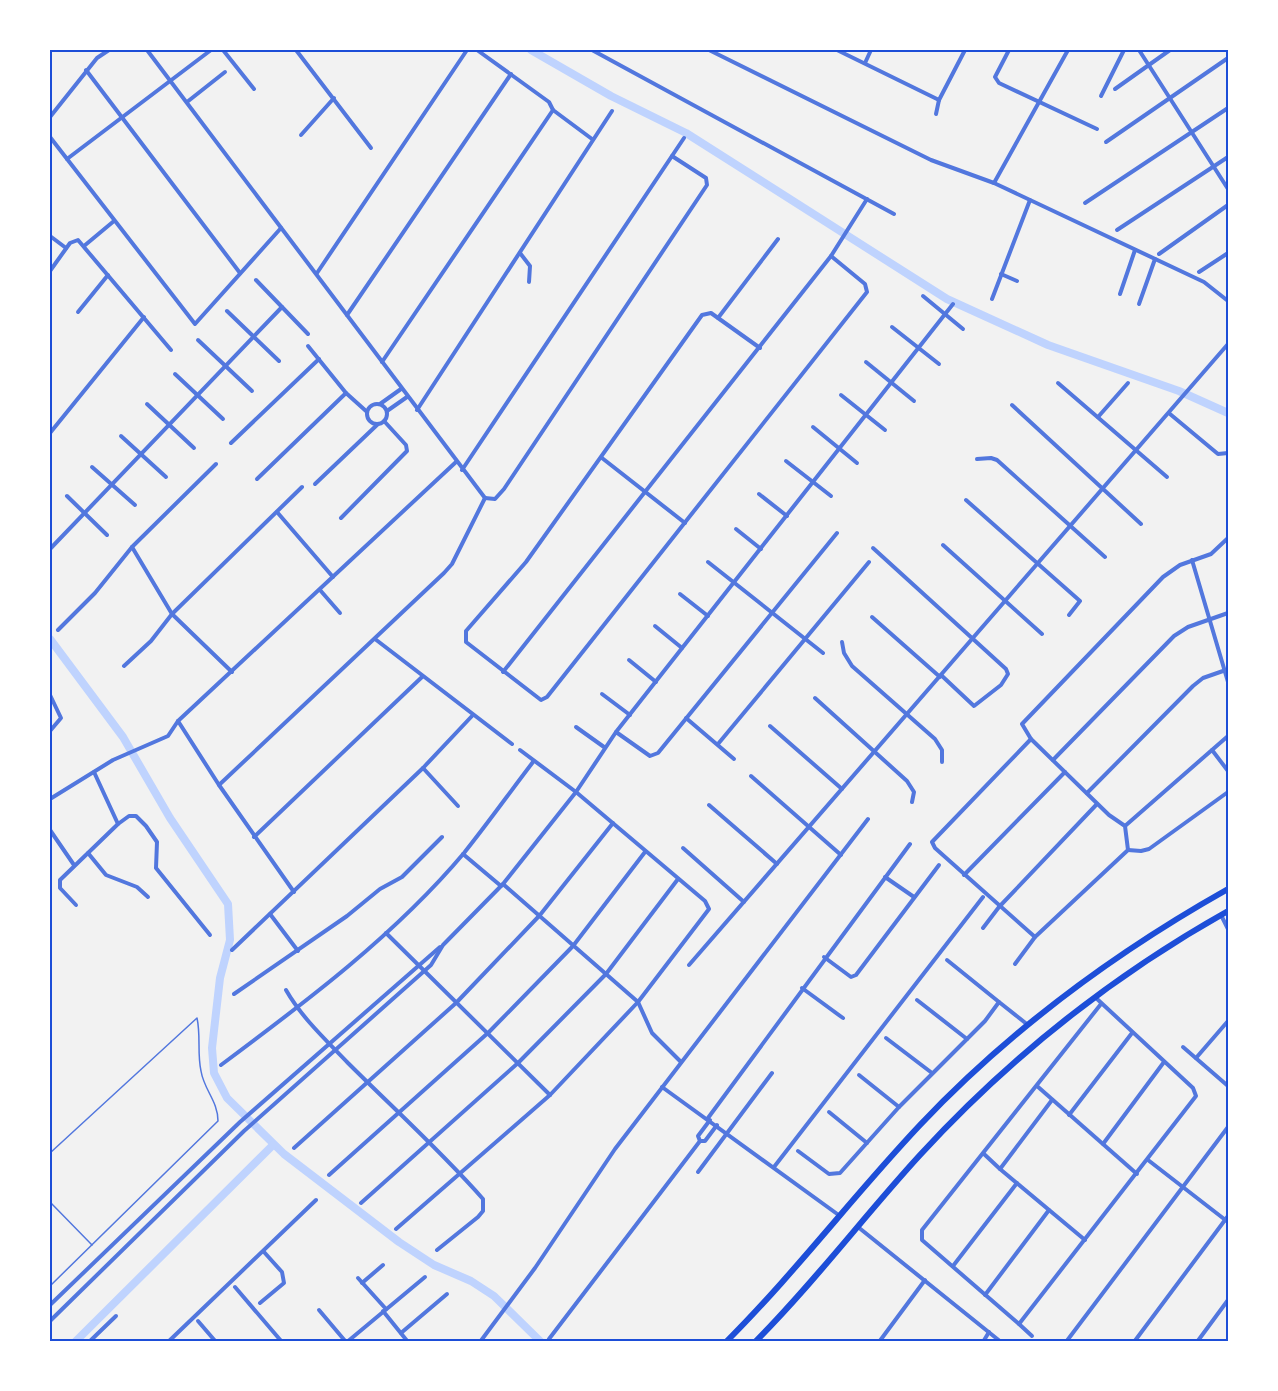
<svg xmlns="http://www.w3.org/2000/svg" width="1278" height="1391" viewBox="0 0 1278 1391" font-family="Spectral,serif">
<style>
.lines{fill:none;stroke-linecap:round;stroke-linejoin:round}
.canal{stroke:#bfd3fe;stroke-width:8}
.service{stroke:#5277de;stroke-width:1.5}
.minor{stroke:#5277de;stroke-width:4}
.primary{stroke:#1d4ed8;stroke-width:6}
.neatline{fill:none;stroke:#1d4ed8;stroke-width:2}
</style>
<rect width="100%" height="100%" fill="#f2f2f2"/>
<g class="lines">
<!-- canal -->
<g class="canal">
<path d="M 531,50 L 611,96 L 686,133 L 947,299 L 1048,345 L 1179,391 L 1228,413"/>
<path d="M 50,639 L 123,737 L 170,818 L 228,904 L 230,940 L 220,978 L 212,1048 L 214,1073 L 227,1098 L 284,1154 L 399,1242 L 434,1265 L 471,1281 L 494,1296 L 541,1342"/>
<path d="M 75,1342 L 273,1145"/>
</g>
<!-- service -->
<g class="service">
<path d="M 50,1153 L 197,1018 C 201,1036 197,1053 201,1071 C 204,1090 218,1101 218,1121 L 50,1286"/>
<path d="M 50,1202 L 92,1245"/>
</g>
<!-- minor -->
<g class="minor">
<path d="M 147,50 L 485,498"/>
<path d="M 223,50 L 254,89"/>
<path d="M 296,50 L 371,148"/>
<path d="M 477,50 L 549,102 L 553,110 L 592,139"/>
<path d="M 592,50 L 894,214"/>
<path d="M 709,50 L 931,160 L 994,183 L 1204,282 L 1228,301"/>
<path d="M 837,50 L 939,100"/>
<path d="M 1009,50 L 995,77 L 999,83 L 1097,129"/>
<path d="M 1139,50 L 1228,189"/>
<path d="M 865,63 L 871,50"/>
<path d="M 86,70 L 240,273"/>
<path d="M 1115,89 L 1170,50"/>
<path d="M 1101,96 L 1124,50"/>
<path d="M 187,102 L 225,72"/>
<path d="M 936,114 L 939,100 L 965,50"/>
<path d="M 50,117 L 97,58 L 109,50"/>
<path d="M 301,135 L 334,98"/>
<path d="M 50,137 L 195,324 L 281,228"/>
<path d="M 1106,142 L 1228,58"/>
<path d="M 67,159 L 211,50"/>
<path d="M 994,183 L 1068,50"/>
<path d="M 1085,203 L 1228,108"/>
<path d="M 1117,230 L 1228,157"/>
<path d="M 50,236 L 66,248"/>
<path d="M 84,246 L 114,221"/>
<path d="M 520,253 L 530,266 L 529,282"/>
<path d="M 1159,254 L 1228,205"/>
<path d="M 50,271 L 70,243 L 78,240 L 171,350"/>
<path d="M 1199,272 L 1228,253"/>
<path d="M 317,273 L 467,50"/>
<path d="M 1001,274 L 1017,281"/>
<path d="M 256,280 L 308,334"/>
<path d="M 1120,294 L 1135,250"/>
<path d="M 923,296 L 963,329"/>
<path d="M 992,299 L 1030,200"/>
<path d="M 1139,304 L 1155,259"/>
<path d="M 227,311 L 279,361"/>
<path d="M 78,312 L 108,275"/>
<path d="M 347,315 L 511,74"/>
<path d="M 718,318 L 778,239"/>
<path d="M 892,327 L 939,364"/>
<path d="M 198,340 L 252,391"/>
<path d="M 308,346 L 346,393 L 366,411"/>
<path d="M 760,348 L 711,313 L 702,315 L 526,562 L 466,631 L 466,642 L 541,700 L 547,697 L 867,292 L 865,284 L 831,256"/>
<path d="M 382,362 L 553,110"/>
<path d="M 866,362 L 914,401"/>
<path d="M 175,374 L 223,419"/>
<path d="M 1058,383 L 1167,477"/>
<path d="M 841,395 L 885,430"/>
<circle cx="377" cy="414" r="10"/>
<path d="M 147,404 L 194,448"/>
<path d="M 380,404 L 401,389"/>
<path d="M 1012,405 L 1141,524"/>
<path d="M 417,410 L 612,111"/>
<path d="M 387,411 L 407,397"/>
<path d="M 1170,414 L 1218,454 L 1228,453"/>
<path d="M 1098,417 L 1128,383"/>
<path d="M 813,427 L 857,463"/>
<path d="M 50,433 L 144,317"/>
<path d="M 121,436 L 166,477"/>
<path d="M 231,443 L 319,359"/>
<path d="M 602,458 L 685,523"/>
<path d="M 977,459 L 991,458 L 997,460 L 1105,557"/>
<path d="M 786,461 L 831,496"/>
<path d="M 92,467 L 135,505"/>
<path d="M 462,470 L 684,138"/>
<path d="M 257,479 L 346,393"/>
<path d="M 315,484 L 378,424"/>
<path d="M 759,494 L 787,516"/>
<path d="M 67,496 L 107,535"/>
<path d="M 485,498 L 495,499 L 504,489 L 707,185 L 706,178 L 672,156"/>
<path d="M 966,500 L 1080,601 L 1069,615"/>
<path d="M 277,512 L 333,577"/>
<path d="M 341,518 L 407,451 L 406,445 L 384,421"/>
<path d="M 736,529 L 761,549"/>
<path d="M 943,545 L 1042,634"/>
<path d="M 132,547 L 172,614 L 232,672"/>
<path d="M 873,548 L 1006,669 L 1008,674 L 1001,685 L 974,706 L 941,675"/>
<path d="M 50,549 L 282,307"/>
<path d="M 1192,560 L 1228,682"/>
<path d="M 708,562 L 823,653"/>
<path d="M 320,590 L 340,613"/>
<path d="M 680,594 L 708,616"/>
<path d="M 872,617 L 940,677"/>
<path d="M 655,626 L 682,648"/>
<path d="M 58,630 L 95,593 L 132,547 L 216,464"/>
<path d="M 375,639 L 512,744"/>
<path d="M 842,642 L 844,653 L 852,666 L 935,739 L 942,750 L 942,762"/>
<path d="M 629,660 L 656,682"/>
<path d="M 124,666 L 151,641 L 172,614 L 302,487"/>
<path d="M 503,672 L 831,256 L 867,199"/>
<path d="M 602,694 L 630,715"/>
<path d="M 50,695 L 61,718 L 50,731"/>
<path d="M 815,698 L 907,781 L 914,792 L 912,802"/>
<path d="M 686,718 L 734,759"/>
<path d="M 178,721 L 219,785 L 294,892"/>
<path d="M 770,726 L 842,789"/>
<path d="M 576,727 L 604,747"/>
<path d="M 616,732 L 953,304"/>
<path d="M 1031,739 L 932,842 L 935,848 L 1035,937"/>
<path d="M 718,744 L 869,562"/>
<path d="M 1212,750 L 1228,771"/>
<path d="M 1053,760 L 1174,636 L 1188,627 L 1228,613"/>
<path d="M 423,768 L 458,806"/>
<path d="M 94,772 L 118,824 L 129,816 L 136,816 L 146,826 L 157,842 L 156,868 L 210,935"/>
<path d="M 751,776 L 841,855"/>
<path d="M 219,785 L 444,573 L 452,564 L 485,498"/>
<path d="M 1087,793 L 1193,686 L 1203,678 L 1223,671"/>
<path d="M 50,799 L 113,760 L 168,736 L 178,721 L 456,462"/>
<path d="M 709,805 L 777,864"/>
<path d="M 1125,826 L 1228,736"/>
<path d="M 50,830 L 74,865"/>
<path d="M 254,837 L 422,677"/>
<path d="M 683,848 L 744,902"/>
<path d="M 1128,850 L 1141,851 L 1149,849 L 1228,792"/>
<path d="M 88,853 L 106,875 L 137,887 L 148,897"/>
<path d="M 463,854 L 501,886"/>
<path d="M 964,875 L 1065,772"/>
<path d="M 885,877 L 914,897"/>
<path d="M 503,884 L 638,1002 L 652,1033 L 681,1062"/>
<path d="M 76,905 L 60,888 L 60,880 L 118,824"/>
<path d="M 270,914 L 298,951"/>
<path d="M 1221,915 L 1228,929"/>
<path d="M 983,928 L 999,907 L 1097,804"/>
<path d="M 386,933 L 550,1095"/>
<path d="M 232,950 L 423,768 L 472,716"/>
<path d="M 824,957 L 851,977 L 856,975 L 939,865"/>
<path d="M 947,960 L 999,1002"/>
<path d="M 1015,964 L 1035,937 L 1128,850 L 1125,826 L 1109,815 L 1031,739 L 1022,724 L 1163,577 L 1180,565 L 1211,554 L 1228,538"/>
<path d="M 689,965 L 1228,344"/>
<path d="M 802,988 L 843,1018"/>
<path d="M 286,990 C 302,1018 326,1040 348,1063 C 393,1108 441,1151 483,1199 L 483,1211 L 478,1217 L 437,1250"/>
<path d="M 234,994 L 347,916 L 380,889 L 402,877 L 442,837"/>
<path d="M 1096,998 L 1193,1088 L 1196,1096 L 1019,1324 L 922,1240 L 922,1230 L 1101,1004"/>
<path d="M 917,1000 L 967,1039"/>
<path d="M 886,1038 L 932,1073"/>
<path d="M 1183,1047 L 1228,1086"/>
<path d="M 1196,1058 L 1228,1021"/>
<path d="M 221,1065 C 307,1001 395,935 464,853 C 488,823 510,792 533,762"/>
<path d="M 859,1075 L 899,1107"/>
<path d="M 1037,1086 L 1137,1174"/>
<path d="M 662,1087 L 840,1216"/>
<path d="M 1052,1100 L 1000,1169 L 1085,1240"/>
<path d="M 829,1112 L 867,1143"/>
<path d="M 1069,1115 L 1132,1033"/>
<path d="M 708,1118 L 910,844"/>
<path d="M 700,1141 L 698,1136 L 710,1120"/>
<path d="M 1103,1144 L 1164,1062"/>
<path d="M 294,1148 L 456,1003 L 540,915 L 613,823"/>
<path d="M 798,1151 L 829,1174 L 840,1173 L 899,1107 L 985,1021 L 999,1002 L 1028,1025"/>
<path d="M 984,1154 L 1000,1169"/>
<path d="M 1148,1160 L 1228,1222"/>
<path d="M 774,1167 L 983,897"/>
<path d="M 698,1172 L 772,1073"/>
<path d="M 329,1175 L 489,1032 L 573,946 L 645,852"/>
<path d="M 361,1203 L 518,1063 L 606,974 L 678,879"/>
<path d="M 858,1227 L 1001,1342"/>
<path d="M 396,1229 L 550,1095 L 638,1002 L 709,909 L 705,901 L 576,792 L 520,750"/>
<path d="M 953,1266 L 1017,1183"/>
<path d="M 358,1278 L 386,1309"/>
<path d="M 362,1283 L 383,1265"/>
<path d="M 235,1287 L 282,1342"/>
<path d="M 985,1295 L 1049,1210"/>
<path d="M 260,1303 L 284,1283 L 282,1272 L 264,1252"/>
<path d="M 50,1305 L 240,1122 L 440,947"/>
<path d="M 319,1310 L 346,1342"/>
<path d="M 383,1311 L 408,1342"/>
<path d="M 50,1321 L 244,1131 L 431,965 L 443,945 L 503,884 L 576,792 L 616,732 L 650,756 L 658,753 L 837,533"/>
<path d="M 198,1321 L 216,1342"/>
<path d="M 1019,1324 L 1032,1336"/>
<path d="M 401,1333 L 447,1294"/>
<path d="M 549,1339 L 700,1141 L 705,1141 L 717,1125"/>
<path d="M 89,1342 L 116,1316"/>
<path d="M 168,1342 L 316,1200"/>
<path d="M 347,1342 L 425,1277"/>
<path d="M 480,1342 L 535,1268 L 615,1149 L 868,819"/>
<path d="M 879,1342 L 925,1280"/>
<path d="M 983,1342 L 989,1332"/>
<path d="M 1066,1342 L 1228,1127"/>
<path d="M 1134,1342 L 1228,1216"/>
<path d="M 1197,1342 L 1228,1300"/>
</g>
<!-- primary -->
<g class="primary">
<path d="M 726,1342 C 795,1273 853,1196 920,1125 C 1008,1032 1116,952 1228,889"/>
<path d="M 755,1342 C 814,1283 864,1216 920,1155 C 1009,1058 1114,975 1228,911"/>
</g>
</g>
<!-- border -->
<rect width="1278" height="1391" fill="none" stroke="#ffffff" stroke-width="102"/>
<rect x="51" y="51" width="1176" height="1289" class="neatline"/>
</svg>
